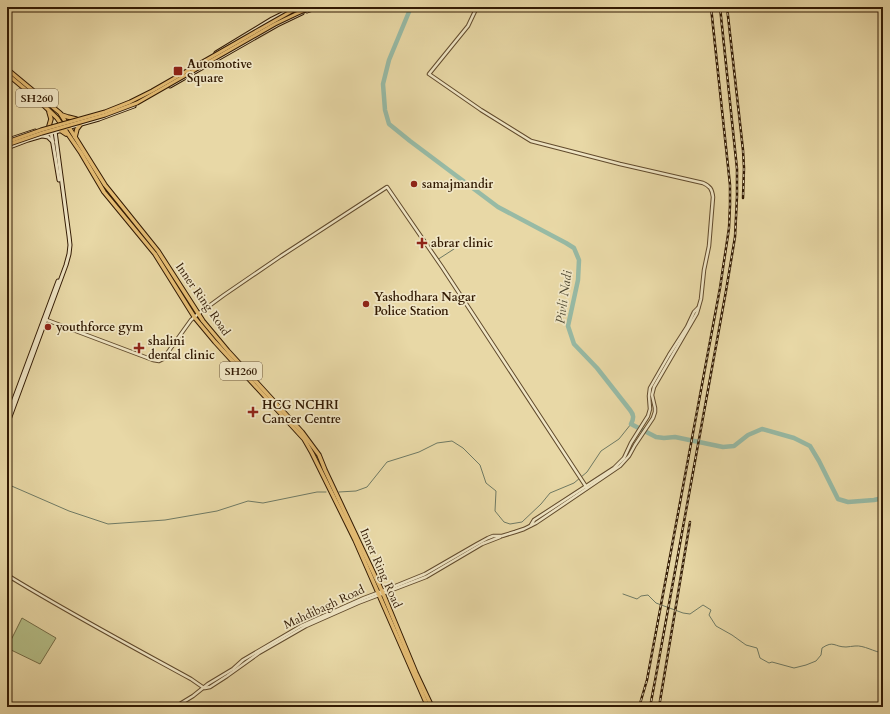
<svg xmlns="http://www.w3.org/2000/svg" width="890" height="714" viewBox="0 0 890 714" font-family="Cardo,serif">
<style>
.green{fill:#b5bf88;stroke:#746c46}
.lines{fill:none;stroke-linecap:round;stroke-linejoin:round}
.stream{stroke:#6f7a64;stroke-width:1}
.river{stroke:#97baa5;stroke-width:4.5}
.tertiary-casing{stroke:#604a2c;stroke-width:4.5}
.secondary-casing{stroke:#321a03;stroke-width:5}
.trunk-casing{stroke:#321a03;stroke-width:5.5}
.tertiary{stroke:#f0e6c5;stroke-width:2.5}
.secondary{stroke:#f0e6c5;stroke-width:3}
.trunk{stroke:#e4bc73;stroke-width:3.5}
.rail-casing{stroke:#321a03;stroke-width:2.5}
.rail{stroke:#f0e6c5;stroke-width:1;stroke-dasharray:3;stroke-linecap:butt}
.primary-bridge-casing{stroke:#321a03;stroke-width:5;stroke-linecap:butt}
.primary-bridge{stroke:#e4bc73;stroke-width:3}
.poi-dot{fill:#8f2418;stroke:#f0e6c5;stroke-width:1.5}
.labels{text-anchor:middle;stroke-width:3.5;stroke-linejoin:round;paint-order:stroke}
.shield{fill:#f0e6c5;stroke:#6b573d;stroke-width:1}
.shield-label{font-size:11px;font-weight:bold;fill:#321a03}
.poi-label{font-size:12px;font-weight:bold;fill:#321a03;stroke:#f0e6c5;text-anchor:start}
.street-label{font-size:12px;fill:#321a03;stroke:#f0e6c5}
.water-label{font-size:13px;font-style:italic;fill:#504a34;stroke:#f0e6c5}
</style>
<rect width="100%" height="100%" fill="#e8d8a6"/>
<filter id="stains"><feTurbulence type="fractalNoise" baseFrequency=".005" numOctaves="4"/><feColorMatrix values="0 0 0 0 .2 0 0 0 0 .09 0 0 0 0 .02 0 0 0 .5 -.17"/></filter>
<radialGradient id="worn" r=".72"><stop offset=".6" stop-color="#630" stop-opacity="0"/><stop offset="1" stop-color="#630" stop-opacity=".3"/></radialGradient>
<!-- green -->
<path class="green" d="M 22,618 L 56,638 L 40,664 L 7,648 Z"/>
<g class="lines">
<!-- stream -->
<g class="stream">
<path d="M 437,260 L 454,249"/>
<path d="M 7,484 L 69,511 L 108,524 L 165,520 L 217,511 L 248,501 L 263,503 L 317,492 L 326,492"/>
<path d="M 339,492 L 356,491 L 367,487 L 387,462 L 419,452 L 437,443 L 452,441 L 463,448 L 480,465 L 486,483 L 496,491 L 495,511 L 504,522 L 510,524 L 522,522 L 541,504 L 550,493 L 574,483 L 587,472 L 601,451 L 619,439 L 631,424"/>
<path d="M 623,594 L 637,599 L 641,596 L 648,595 L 656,603 L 683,613 L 690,614 L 703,605 L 711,610 L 709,615 L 716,626 L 732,635 L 746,645 L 757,648 L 760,658 L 769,663 L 772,662 L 794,668 L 806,665 L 816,661 L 821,655 L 822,648 C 834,640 834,647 846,647 C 849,647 852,646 855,646 C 864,645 874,652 883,653"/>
</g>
<!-- river -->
<path class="river" d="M 411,7 L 389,60 L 383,84 L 385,110 L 389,124 L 410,141 L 498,207 L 566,243 L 574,248 L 579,260 L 578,280 L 568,326 L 574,344 L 597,368 L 630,410 C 634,415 634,418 631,424 L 656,437 L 664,438 L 675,437 L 723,447 L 734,446 L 748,435 L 762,429 L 794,438 L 810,446 L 819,461 L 838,499 L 848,502 L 874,500 L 883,498"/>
<!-- tertiary casing -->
<g class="tertiary-casing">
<g id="tertiary">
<path d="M 44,319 L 153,360 L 159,361 L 163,359 L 191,320 L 198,314 L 224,295 L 281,256 L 387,187 L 442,267 L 587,488"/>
<path d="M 531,525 L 534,520 L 614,468 L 624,458 L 631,443 L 648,416 L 650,409 L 649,396 L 650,388 L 669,355 L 687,327 L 694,312 L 698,308"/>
<path d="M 7,575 C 67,612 129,645 191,679 L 204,688"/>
<path d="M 205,688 L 210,687 L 227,676 L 259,653 L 306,626 L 358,603 L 426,577 L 482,544 L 500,537"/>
<path d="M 175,707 L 193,696 L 208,684 L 233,669 L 243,660 L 301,626 L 364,598 L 393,587 L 425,574 L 477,544 L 488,538 L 493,536 L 502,536 L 515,532 L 524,529 L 536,523 L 620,466 L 629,456 L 635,445 L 653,418 L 655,412 L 655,408 L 652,395 L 654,387 L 697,313 L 701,299 L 704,270 L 709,246 L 713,197 C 712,189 710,186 703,183 L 620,164 L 531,141 L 481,110 L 429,74 L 468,26 L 477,7"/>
</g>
</g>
<!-- secondary casing -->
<g class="secondary-casing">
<g id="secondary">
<path d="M 307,11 L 319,7"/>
<path d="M 216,53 L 272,19 L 296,7"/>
<path d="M 170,86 L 277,25 L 302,13"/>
<path d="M 67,128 L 99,119 L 134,106"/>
<path d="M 51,132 L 59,180"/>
<path d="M 43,136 L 48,137 L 53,142"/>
<path d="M 11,139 L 35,131"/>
<path d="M 7,148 L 28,140 L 62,130"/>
<path d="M 7,418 L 58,281"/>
<path d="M 7,425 L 66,265 L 69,254 L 70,245 L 69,236 L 55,131"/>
</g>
</g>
<!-- trunk casing -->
<g class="trunk-casing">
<g id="trunk">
<path d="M 7,69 L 60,113 L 105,185 L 158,251 L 203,321 L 228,351 L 302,432 L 319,455 L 325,470 L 382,591 L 416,673 L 432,707"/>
<path d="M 7,74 L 37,99 L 57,118 L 81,153 L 104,192 L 155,254 L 195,318 L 215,342 L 304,439 L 312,453 L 355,540 L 428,707"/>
<path d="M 49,112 L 51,119 L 49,126"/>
<path d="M 62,115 L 68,117 L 76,119"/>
<path d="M 60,130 L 66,134"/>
<path d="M 75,137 L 77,129 L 80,125"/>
</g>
</g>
<!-- tertiary -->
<use href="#tertiary" class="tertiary"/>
<!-- secondary -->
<use href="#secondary" class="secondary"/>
<!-- trunk -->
<use href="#trunk" class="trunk"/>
<!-- rail casing -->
<g class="rail-casing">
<g id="rail">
<path d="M 727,7 L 743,150 L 744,168 L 743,198"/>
<path d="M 7,144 C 39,131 74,125 106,114 C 135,104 162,88 188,73"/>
<path d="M 639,707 L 647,680 L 720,288 L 729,228 L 730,205 L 730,185 L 711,7"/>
<path d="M 650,707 L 655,681 L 726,291 L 735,237 L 736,217 L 737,196 L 737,169 L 720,7"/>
<path d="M 659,707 L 690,522"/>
</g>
</g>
<!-- rail -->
<use href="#rail" class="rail"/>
<!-- primary-bridge casing -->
<g class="primary-bridge-casing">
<g id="primary-bridge">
<path d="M 7,142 L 41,130 L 105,112 L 130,102 L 152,91 L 262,28 L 299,7"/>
<path d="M 7,145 L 42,133 L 105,115 L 137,103 L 275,24 L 296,14 L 312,7"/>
</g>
</g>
<!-- primary-bridge -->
<use href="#primary-bridge" class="primary-bridge"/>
</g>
<!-- markers -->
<g class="poi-dot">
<rect x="173" y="66" width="10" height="10" rx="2"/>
<circle cx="414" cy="184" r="4"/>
<path d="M420 237h4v4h4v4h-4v4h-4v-4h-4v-4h4z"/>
<circle cx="366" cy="304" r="4"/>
<circle cx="48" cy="327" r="4"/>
<path d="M137 342h4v4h4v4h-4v4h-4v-4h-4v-4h4z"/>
<path d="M251 406h4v4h4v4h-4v4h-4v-4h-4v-4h4z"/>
</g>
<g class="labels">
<!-- shield labels -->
<g class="shield">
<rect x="16" y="89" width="42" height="18" rx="3"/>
<rect x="220" y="362" width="42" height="18" rx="3"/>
</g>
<g class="shield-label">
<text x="37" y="102">SH260</text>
<text x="241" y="375">SH260</text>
</g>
<!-- poi labels -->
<g class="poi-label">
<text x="187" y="68">Automotive<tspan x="187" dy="14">Square</tspan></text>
<text x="422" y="188">samajmandir</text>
<text x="431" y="247">abrar clinic</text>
<text x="374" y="301">Yashodhara Nagar<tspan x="374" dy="14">Police Station</tspan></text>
<text x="56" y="331">youthforce gym</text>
<text x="148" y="345">shalini<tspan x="148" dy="14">dental clinic</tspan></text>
<text x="262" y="409">HCG NCHRI<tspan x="262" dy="14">Cancer Centre</tspan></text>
</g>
<!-- street labels -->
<g class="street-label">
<text transform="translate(203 299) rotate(55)" y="4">Inner Ring Road</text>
<text transform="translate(381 568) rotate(66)" y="4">Inner Ring Road</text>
<text transform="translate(324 607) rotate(-25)" y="4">Mahdibagh Road</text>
</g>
<!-- water labels -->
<g class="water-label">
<text transform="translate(563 297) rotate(-82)" y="5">Pivli Nadi</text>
</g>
</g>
<!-- margin -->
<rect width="890" height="714" fill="none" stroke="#e8d8a6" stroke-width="24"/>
<rect x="8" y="8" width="874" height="698" fill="none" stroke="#321a03" stroke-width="2"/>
<rect x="12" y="12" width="866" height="690" fill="none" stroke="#321a03"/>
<rect width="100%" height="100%" filter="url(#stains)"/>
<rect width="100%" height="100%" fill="url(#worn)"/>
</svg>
